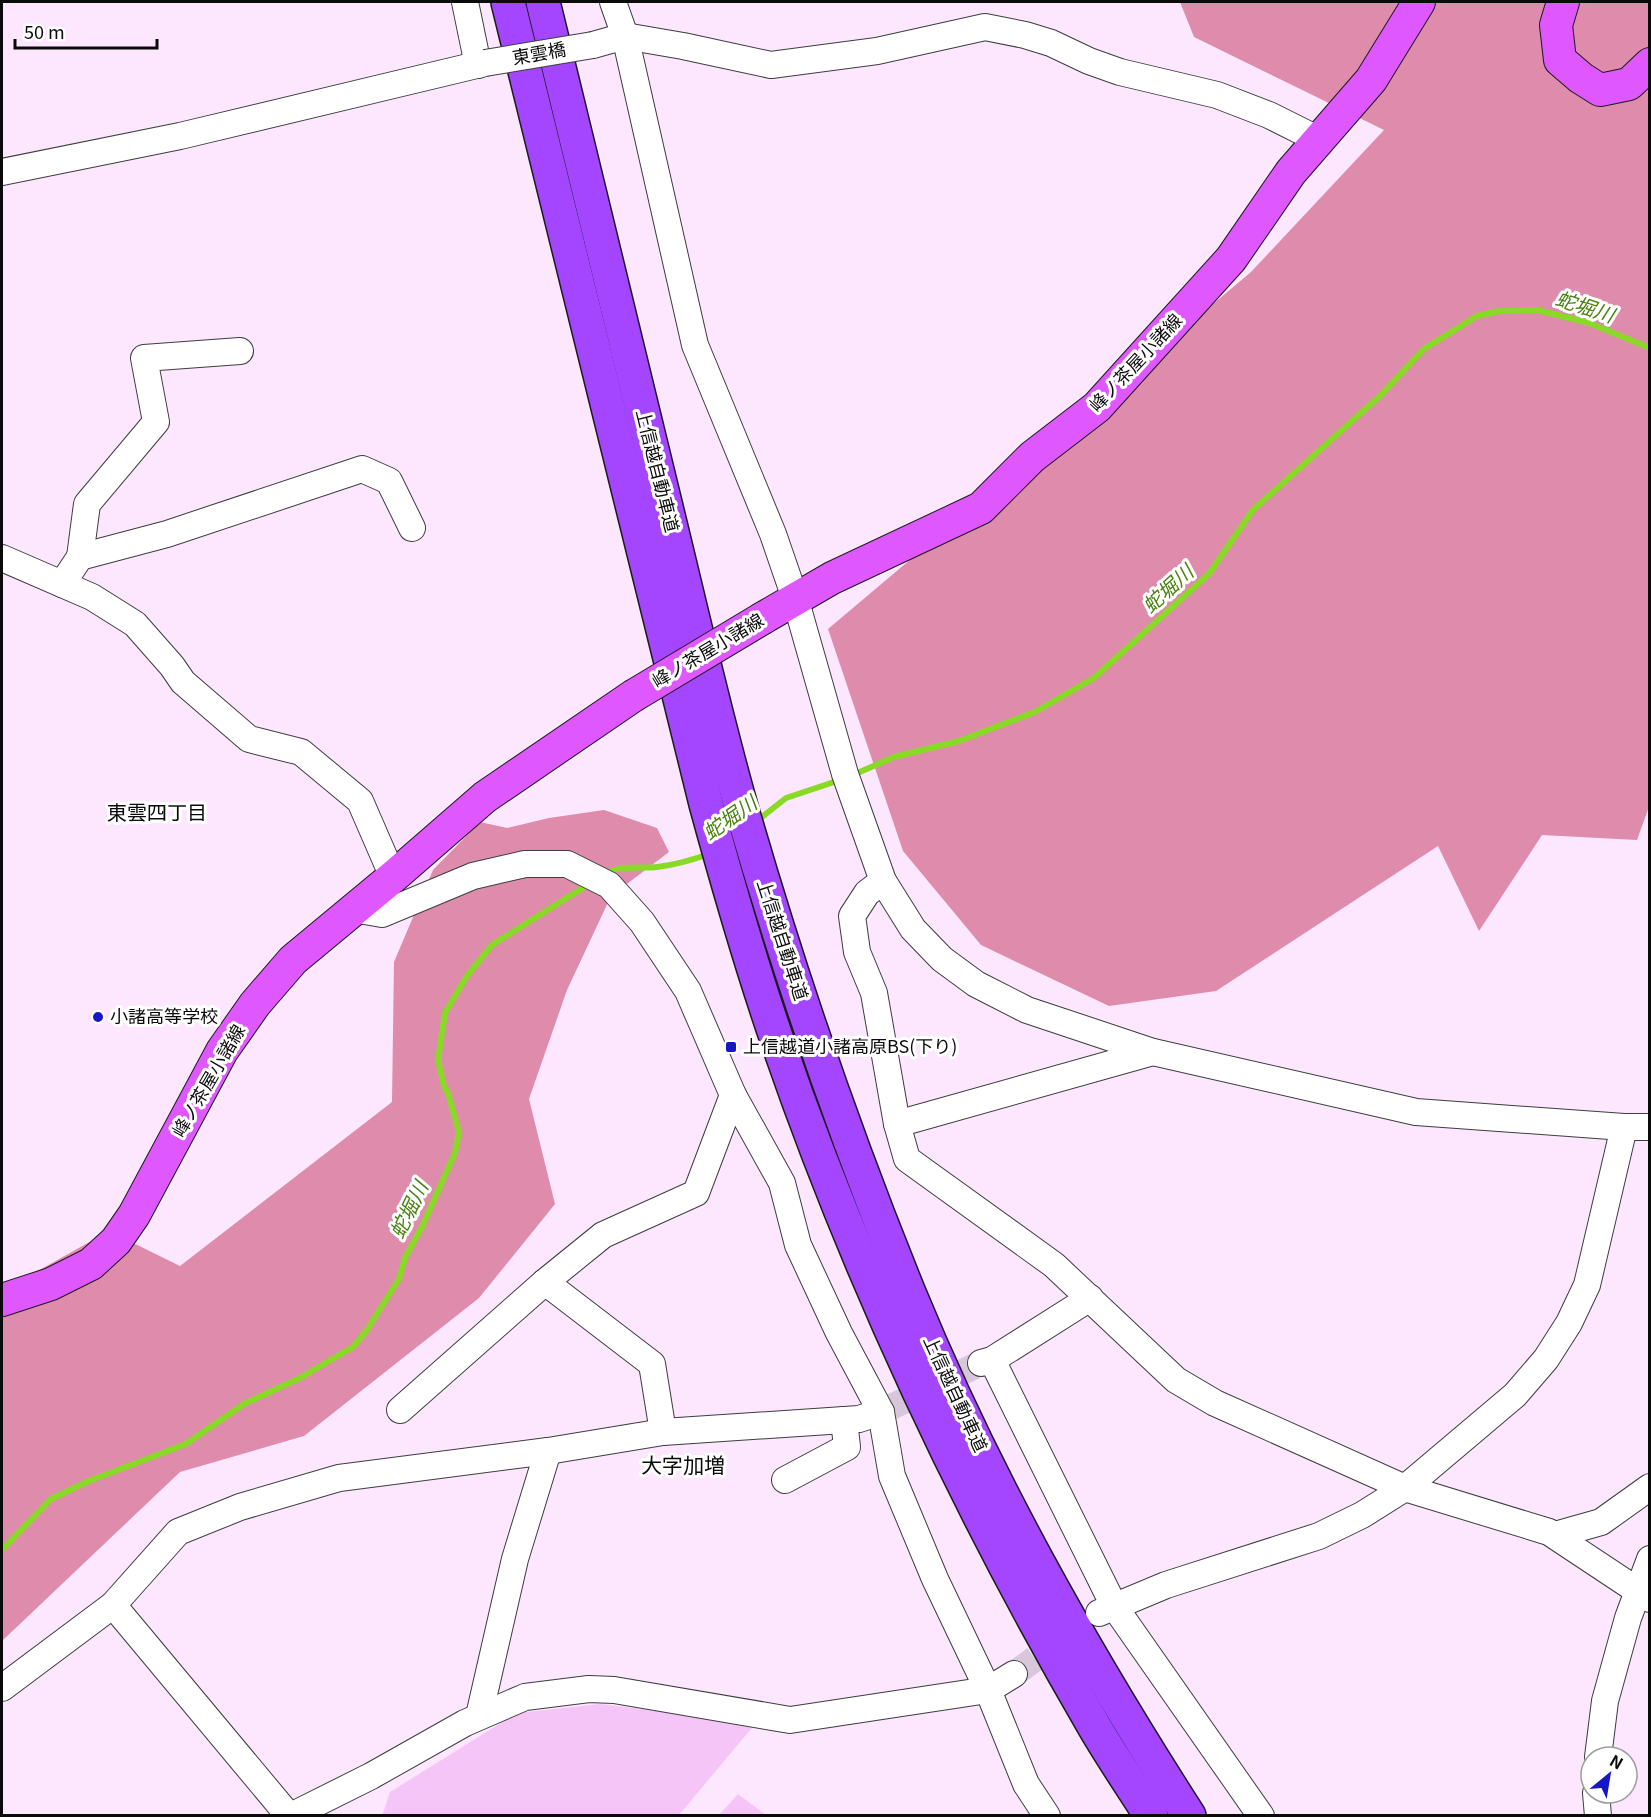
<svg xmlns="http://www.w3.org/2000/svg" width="1651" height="1817" viewBox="0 0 1651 1817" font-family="Georgia,'Noto Sans JP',serif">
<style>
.farmland{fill:#f6c5f8}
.forest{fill:#df8bac}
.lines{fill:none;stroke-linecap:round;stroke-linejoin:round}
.stream{stroke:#89da26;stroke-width:6}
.minor-tunnel{stroke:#d8c6da;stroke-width:26;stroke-dasharray:26 13;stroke-linecap:butt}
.minor-casing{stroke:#3d3d3d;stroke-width:28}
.major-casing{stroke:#1b1b1b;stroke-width:34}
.highway-casing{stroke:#1b1b1b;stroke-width:36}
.minor{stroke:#fff;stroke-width:26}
.major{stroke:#df57ff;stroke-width:32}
.highway{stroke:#a445ff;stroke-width:33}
.minor-bridge-casing{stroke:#3d3d3d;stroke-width:28;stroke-linecap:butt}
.major-bridge-casing{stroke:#1b1b1b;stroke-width:34;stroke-linecap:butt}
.minor-bridge{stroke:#fff;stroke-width:26}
.major-bridge{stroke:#df57ff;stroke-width:32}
.poi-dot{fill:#1716c6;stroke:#fff;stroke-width:2}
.labels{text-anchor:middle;stroke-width:6;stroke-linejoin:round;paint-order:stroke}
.street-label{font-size:18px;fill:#0a0a0a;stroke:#fff}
.poi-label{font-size:18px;fill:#0a0a0a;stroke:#fff;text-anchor:start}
.water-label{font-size:20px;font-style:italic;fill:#47810b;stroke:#fff}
.neighbourhood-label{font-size:20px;fill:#0a0a0a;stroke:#fff}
.quarter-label{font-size:21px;fill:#0a0a0a;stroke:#fff}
</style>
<rect width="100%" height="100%" fill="#fce7ff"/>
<!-- farmland -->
<g class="farmland">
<path d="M 600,1704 L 756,1723 L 679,1815 L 382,1816 L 390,1792 L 517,1713 Z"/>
<path d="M 738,1794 L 766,1815 L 719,1815 Z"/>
</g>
<!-- forest -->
<g class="forest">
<path d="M 1180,2 L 1649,2 L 1650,804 L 1637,840 L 1542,835 L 1479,931 L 1438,846 L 1216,991 L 1109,1006 L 981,945 L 903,851 L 828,629 L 1251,272 L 1384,130 L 1194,37 Z"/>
<path d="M 604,810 L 657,828 L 669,852 L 611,896 L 567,990 L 529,1099 L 555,1204 L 479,1298 L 304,1436 L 180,1472 L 2,1641 L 2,1291 L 109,1231 L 180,1266 L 392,1102 L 394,962 L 433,870 L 480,822 L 507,828 L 549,818 Z"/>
</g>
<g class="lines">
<!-- stream -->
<g class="stream">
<path d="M 853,775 L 894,757 L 959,741 L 1035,712 L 1094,678 L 1209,574 L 1253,510 L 1380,396 L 1424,349 L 1477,316 L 1499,311 L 1537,310 L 1589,323 L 1650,348"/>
<path d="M 757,821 L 786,798 L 840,780"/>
<path d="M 606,874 C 622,864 639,869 657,867 C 675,865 692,860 709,854"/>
<path d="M 2,1550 L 51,1499 L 89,1481 L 186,1444 L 244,1404 L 300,1378 L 353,1347 L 367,1330 L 399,1279 L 405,1258 L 423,1225 L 455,1153 L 459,1132 L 448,1093 L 444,1086 L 438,1060 L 445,1013 L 467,976 L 492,945 L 589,884"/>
</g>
<!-- minor-tunnel -->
<g class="minor-tunnel">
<path d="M 881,1412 L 981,1363"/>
<path d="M 1014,1674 L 1065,1637"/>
</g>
<!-- minor casing -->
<g class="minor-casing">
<g id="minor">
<path d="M 465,2 L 478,65"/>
<path d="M 613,2 L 625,36 L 695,345 L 773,534 L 795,598 L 845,774 L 883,881 L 913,929 L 942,959 L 976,984 L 1027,1010 L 1153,1052 L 1416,1112 L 1624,1127 L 1650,1127"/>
<path d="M 593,45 L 625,36 L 683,46 L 771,65 L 877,51 L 985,27 L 1025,35 L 1051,43 L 1089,61 L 1120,72 L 1217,95 L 1269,115 L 1319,140"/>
<path d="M 2,172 L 180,136 L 485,63"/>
<path d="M 80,557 L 87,504 L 156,422 L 144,358 L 240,351"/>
<path d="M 2,558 L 92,597 L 135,624 L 172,666 L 183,682 L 249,739 L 301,752 L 360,801 L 393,877"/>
<path d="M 62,584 L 80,557 L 167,534 L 362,469 L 389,481 L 412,528"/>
<path d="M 883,881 L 867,893 L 852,916 L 857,952 L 874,993 L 897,1124 L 907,1159 L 1054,1265 L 1176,1380 L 1215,1403 L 1405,1488 L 1549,1532 L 1650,1599"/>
<path d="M 353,909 L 382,914 L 473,876 L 525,864 L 567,864 L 609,885 L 642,922 L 688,991 L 733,1095 L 782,1183 L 798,1245 L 839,1333 L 881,1412 L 892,1476 L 935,1579 L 988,1690 L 1026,1784 L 1047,1816"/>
<path d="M 897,1124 L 1153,1052"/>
<path d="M 992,1360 L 1114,1606 L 1261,1816"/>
<path d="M 981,1363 L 992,1360 L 1090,1298"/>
<path d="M 400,1410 L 545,1282"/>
<path d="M 663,1432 L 652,1364 L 545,1282 L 603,1235 L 696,1193 L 733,1095"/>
<path d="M 785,1480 L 847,1447 L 844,1420"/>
<path d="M 1555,1535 L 1601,1522 L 1650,1487"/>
<path d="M 113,1605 L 289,1816"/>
<path d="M 1099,1613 L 1166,1585 L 1319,1536 L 1362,1515 L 1405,1488 L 1515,1395 L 1546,1359 L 1569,1323 L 1587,1285 L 1624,1127"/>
<path d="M 2,1688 L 113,1605 L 178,1532 L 240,1507 L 339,1478 L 548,1451 L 663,1432 L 859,1419 L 881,1412"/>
<path d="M 479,1716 L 515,1559 L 548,1451"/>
<path d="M 1598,1757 L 1605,1701 L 1628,1618 L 1650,1559"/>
<path d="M 1596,1793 L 1598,1816"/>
<path d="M 291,1816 L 371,1776 L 465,1723 L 525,1697 L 589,1689 L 614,1690 L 790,1720 L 988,1690 L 1014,1674"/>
</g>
</g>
<!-- major casing -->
<g class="major-casing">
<g id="major">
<path d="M 1563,2 L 1556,25 L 1560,60 L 1581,78 L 1600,90 L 1629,84 L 1650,64"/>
<path d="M 763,618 L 832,578 L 981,508 L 1032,457 L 1097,407 L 1231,259 L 1291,172 L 1371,80 L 1419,2"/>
<path d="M 2,1300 L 51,1284 L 91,1264 L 116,1241 L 134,1215 L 222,1051 L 255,1004 L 293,960 L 393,877 L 485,797 L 633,696"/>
</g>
</g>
<!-- highway casing -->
<g class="highway-casing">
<g id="highway">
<path d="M 508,2 L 706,804 C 727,881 749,958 775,1034 C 858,1277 965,1504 1094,1726 C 1112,1757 1132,1786 1151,1816"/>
<path d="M 543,2 C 584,169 624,336 665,503 C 689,601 711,699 738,796 C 786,964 843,1131 909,1293 C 984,1476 1082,1649 1189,1816"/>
</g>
</g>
<!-- minor -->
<use href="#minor" class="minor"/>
<!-- major -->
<use href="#major" class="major"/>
<!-- highway -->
<use href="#highway" class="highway"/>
<!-- minor-bridge casing -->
<g class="minor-bridge-casing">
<path id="minor-bridge" d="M 485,63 L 593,45"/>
</g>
<!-- major-bridge casing -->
<g class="major-bridge-casing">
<path id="major-bridge" d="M 633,696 L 763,618"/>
</g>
<!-- minor-bridge -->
<use href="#minor-bridge" class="minor-bridge"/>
<!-- major-bridge -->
<use href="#major-bridge" class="major-bridge"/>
</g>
<!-- markers -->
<g class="poi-dot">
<circle cx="98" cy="1017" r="6"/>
<rect x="725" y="1041" width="12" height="12" rx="3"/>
</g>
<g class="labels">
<!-- street labels -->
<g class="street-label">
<text transform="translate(539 54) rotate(-10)" y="6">東雲橋</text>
<text transform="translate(1136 363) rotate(-47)" y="6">峰ノ茶屋小諸線</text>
<text transform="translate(657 471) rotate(76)" y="6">上信越自動車道</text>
<text transform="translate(708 651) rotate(-31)" y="6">峰ノ茶屋小諸線</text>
<text transform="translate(782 940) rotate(72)" y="6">上信越自動車道</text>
<text transform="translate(209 1081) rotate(-60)" y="6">峰ノ茶屋小諸線</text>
<text transform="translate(955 1394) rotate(65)" y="6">上信越自動車道</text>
</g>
<!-- poi labels -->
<g class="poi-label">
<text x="110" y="1023">小諸高等学校</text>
<text x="743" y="1053">上信越道小諸高原BS(下り)</text>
</g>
<!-- water labels -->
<g class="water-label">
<text transform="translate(1585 307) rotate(18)" y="7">蛇堀川</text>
<text transform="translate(1168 589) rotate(-42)" y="7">蛇堀川</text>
<text transform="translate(730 818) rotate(-35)" y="7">蛇堀川</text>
<text transform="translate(409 1210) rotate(-64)" y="7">蛇堀川</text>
</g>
<!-- neighbourhood labels -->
<g class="neighbourhood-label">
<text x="157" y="820">東雲四丁目</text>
</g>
<!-- quarter labels -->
<g class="quarter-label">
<text x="683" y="1473">大字加増</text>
</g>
</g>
<!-- border -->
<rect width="1651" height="1817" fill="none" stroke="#0a0a0a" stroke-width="6"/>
<!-- north arrow -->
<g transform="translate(1609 1775) rotate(30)"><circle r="28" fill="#ffffff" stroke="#9d9d9d" stroke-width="1.5"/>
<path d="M0-4.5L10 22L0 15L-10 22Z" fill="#1716c6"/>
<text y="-9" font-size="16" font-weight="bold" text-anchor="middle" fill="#0a0a0a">N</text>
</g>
<!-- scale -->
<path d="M15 39v9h142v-9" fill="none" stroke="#0a0a0a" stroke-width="3"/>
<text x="24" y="39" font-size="18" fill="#0a0a0a" stroke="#ffffff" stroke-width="4.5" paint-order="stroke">50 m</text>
</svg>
